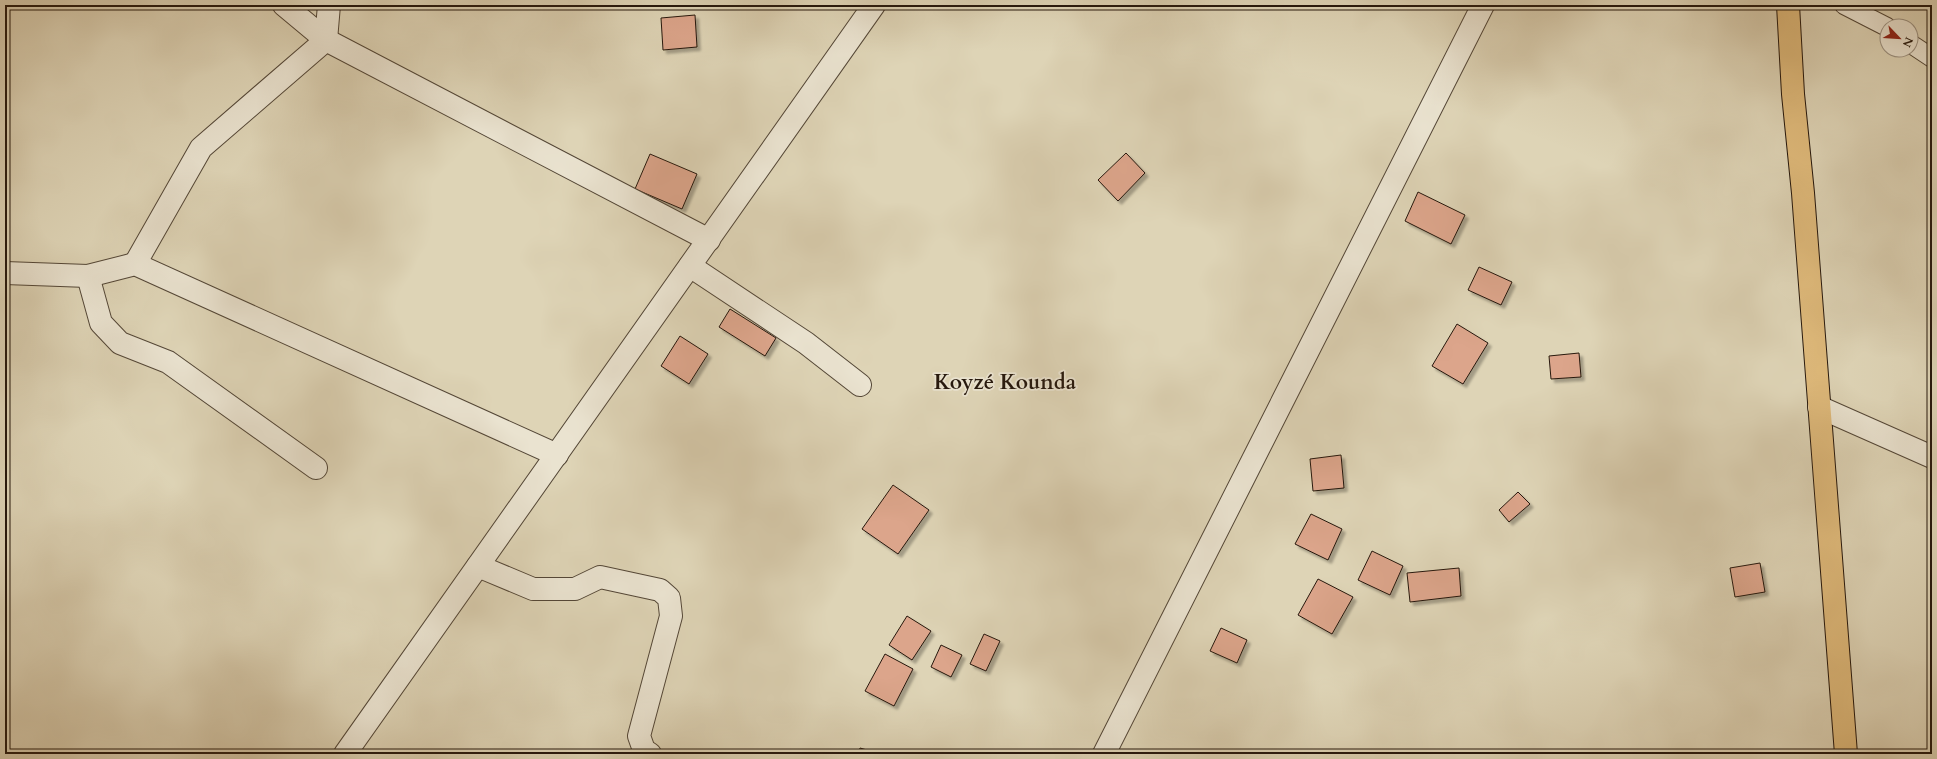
<svg xmlns="http://www.w3.org/2000/svg" width="1937" height="759" viewBox="0 0 1937 759" font-family="Cardo,serif">
<style>
.building{fill:#dca58b;stroke:#26180d;filter:url(#shadow)}
.lines{fill:none;stroke-linecap:round;stroke-linejoin:round}
.service-casing{stroke:#544737;stroke-width:20}
.minor-casing{stroke:#544737;stroke-width:24}
.tertiary-casing{stroke:#544737;stroke-width:24}
.primary-casing{stroke:#26180d;stroke-width:24}
.service{stroke:#eae3d0;stroke-width:18}
.minor{stroke:#eae3d0;stroke-width:22}
.tertiary{stroke:#eae3d0;stroke-width:22}
.primary{stroke:#dfba7b;stroke-width:22}
.labels{text-anchor:middle;stroke-width:3.5;stroke-linejoin:round;paint-order:stroke}
.district-label{font-size:21px;font-weight:bold;fill:#26180d;stroke:#eae3d0}
</style>
<defs>
<filter id="shadow"><feDropShadow dx="3.5" dy="3.5" stdDeviation="1" flood-color="#0004"/></filter>
</defs>
<rect width="100%" height="100%" fill="#ded4b6"/>
<filter id="stains"><feTurbulence type="fractalNoise" baseFrequency=".005" numOctaves="4"/><feColorMatrix values="0 0 0 0 .2 0 0 0 0 .09 0 0 0 0 .02 0 0 0 .5 -.17"/></filter>
<radialGradient id="worn" r=".72"><stop offset=".6" stop-color="#630" stop-opacity="0"/><stop offset="1" stop-color="#630" stop-opacity=".3"/></radialGradient>
<!-- building -->
<g class="building">
<path d="M 695,15 L 697,47 L 663,50 L 661,18 Z"/>
<path d="M 1126,153 L 1145,173 L 1118,201 L 1098,180 Z"/>
<path d="M 650,154 L 697,174 L 682,209 L 635,189 Z"/>
<path d="M 1418,192 L 1465,215 L 1451,244 L 1405,221 Z"/>
<path d="M 1479,267 L 1512,282 L 1501,305 L 1468,290 Z"/>
<path d="M 730,309 L 776,338 L 765,356 L 719,327 Z"/>
<path d="M 1457,324 L 1488,343 L 1463,384 L 1432,366 Z"/>
<path d="M 680,336 L 708,354 L 689,384 L 661,366 Z"/>
<path d="M 1579,353 L 1581,377 L 1551,379 L 1549,356 Z"/>
<path d="M 1341,455 L 1344,488 L 1313,491 L 1310,459 Z"/>
<path d="M 893,485 L 929,510 L 898,554 L 862,529 Z"/>
<path d="M 1518,492 L 1530,504 L 1509,522 L 1499,510 Z"/>
<path d="M 1311,514 L 1342,529 L 1328,560 L 1295,544 Z"/>
<path d="M 1372,551 L 1403,566 L 1390,595 L 1358,580 Z"/>
<path d="M 1760,563 L 1765,592 L 1735,597 L 1730,568 Z"/>
<path d="M 1459,568 L 1461,596 L 1410,602 L 1407,573 Z"/>
<path d="M 1318,579 L 1353,597 L 1332,634 L 1298,615 Z"/>
<path d="M 907,616 L 931,631 L 912,660 L 889,645 Z"/>
<path d="M 1221,628 L 1247,640 L 1237,663 L 1210,651 Z"/>
<path d="M 984,634 L 1000,641 L 986,671 L 970,664 Z"/>
<path d="M 941,645 L 962,655 L 951,677 L 931,667 Z"/>
<path d="M 885,654 L 913,669 L 894,706 L 865,691 Z"/>
<path d="M 860,748 L 881,754 L 858,754 Z"/>
</g>
<g class="lines">
<!-- service casing -->
<g class="service-casing">
<g id="service">
<path d="M 1844,5 L 1887,27"/>
<path d="M 1911,44 L 1932,58"/>
</g>
</g>
<!-- minor casing -->
<g class="minor-casing">
<g id="minor">
<path d="M 284,5 L 326,40 L 709,240"/>
<path d="M 135,264 L 201,148 L 326,40 L 329,5"/>
<path d="M 690,266 L 806,343 L 860,385"/>
<path d="M 5,273 L 88,276 L 135,264 L 557,455"/>
<path d="M 88,276 L 101,323 L 120,343 L 168,362 L 316,468"/>
<path d="M 1819,407 L 1932,457"/>
<path d="M 478,566 L 533,589 L 575,589 L 600,577 L 660,590 L 669,598 L 671,616 L 639,736 L 644,750 L 650,754"/>
<path d="M 345,754 L 874,5"/>
</g>
</g>
<!-- tertiary casing -->
<g class="tertiary-casing">
<path id="tertiary" d="M 1104,754 L 1483,5"/>
</g>
<!-- primary casing -->
<g class="primary-casing">
<path id="primary" d="M 1788,5 L 1793,94 L 1803,193 L 1846,754"/>
</g>
<!-- service -->
<use href="#service" class="service"/>
<!-- minor -->
<use href="#minor" class="minor"/>
<!-- tertiary -->
<use href="#tertiary" class="tertiary"/>
<!-- primary -->
<use href="#primary" class="primary"/>
</g>
<g class="labels">
<!-- district labels -->
<g class="district-label">
<text x="1005" y="389">Koyzé Kounda</text>
</g>
</g>
<!-- margin -->
<rect width="1937" height="759" fill="none" stroke="#ded4b6" stroke-width="20"/>
<rect x="6" y="6" width="1925" height="747" fill="none" stroke="#26180d" stroke-width="2"/>
<rect x="10" y="10" width="1917" height="739" fill="none" stroke="#26180d"/>
<!-- north arrow -->
<g transform="translate(1899 38) rotate(115)"><circle r="19" fill="#eae3d0" stroke="#9c9282"/>
<path d="M0-3L7 15L0 10L-7 15Z" fill="#8f2418"/>
<text y="-6" font-size="11" font-weight="bold" text-anchor="middle" fill="#26180d">N</text>
</g>
<rect width="100%" height="100%" filter="url(#stains)"/>
<rect width="100%" height="100%" fill="url(#worn)"/>
</svg>
